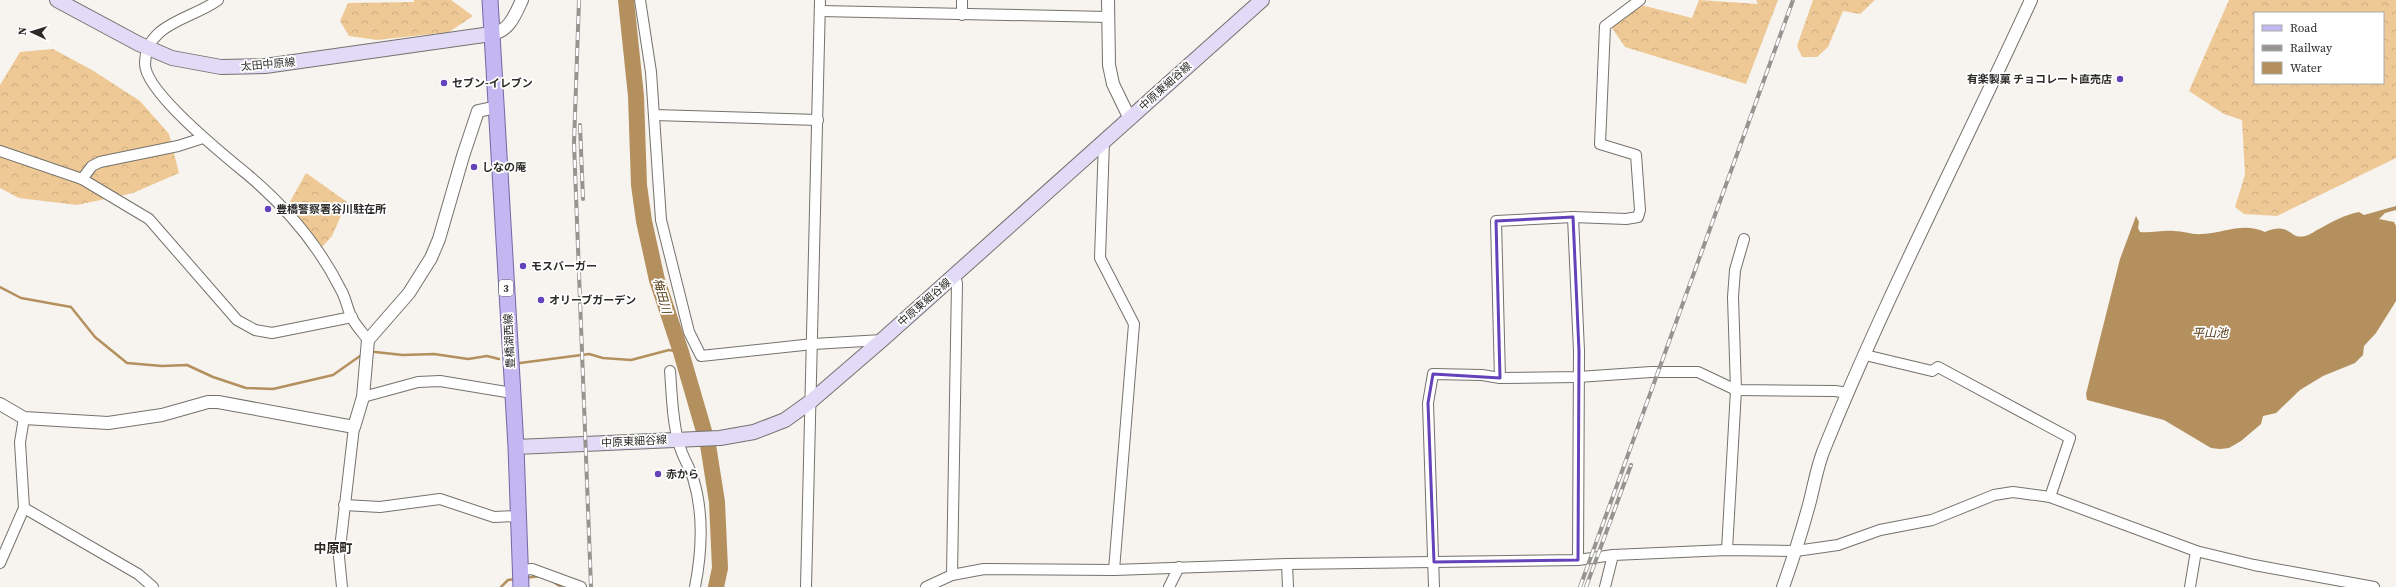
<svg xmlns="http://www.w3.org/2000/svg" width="2396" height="587" viewBox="0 0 2396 587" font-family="'Source Serif 4','Noto Sans JP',serif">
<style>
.forest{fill:url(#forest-crowns);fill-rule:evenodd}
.water{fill:#b4905f}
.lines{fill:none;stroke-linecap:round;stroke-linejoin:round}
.stream{stroke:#b4905f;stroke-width:2.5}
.river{stroke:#b4905f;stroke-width:16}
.minor-casing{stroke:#75726d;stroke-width:12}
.tertiary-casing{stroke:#75726d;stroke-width:14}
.secondary-casing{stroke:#75726d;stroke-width:16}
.primary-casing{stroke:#7467a4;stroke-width:17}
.minor{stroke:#fff;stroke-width:10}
.tertiary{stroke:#fff;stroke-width:12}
.secondary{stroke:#e1dbf8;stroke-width:14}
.primary{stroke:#c2b7f1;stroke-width:15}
.rail-casing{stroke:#969390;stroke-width:4}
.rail{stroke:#fff;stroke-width:2.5;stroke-dasharray:8;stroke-linecap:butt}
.marked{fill:none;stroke:#6442ba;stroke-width:3;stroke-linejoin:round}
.poi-dot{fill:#6442ba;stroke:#fff;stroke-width:1.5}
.labels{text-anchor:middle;stroke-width:3.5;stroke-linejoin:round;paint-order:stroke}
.shield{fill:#fff;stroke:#6b6b69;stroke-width:1}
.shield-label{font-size:10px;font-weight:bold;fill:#2c2b29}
.street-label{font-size:11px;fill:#2c2b29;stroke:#fff}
.poi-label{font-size:11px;font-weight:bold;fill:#2c2b29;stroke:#fff;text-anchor:start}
.water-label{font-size:12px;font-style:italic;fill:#523811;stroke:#fff}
.quarter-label{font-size:13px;font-weight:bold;fill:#2b2825;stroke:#fff}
</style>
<defs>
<pattern id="forest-crowns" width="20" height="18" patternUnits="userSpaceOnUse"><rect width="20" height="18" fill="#eec996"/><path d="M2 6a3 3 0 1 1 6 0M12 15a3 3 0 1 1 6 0" fill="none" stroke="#ccad81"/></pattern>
</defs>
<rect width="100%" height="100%" fill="#f7f3ee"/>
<!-- forest -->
<g class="forest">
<path d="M 414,0 L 451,0 L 473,16 L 449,32 L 377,40 L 349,36 L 340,21 L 348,3 L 414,2 Z"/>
<path d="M 1699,0 L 1758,4 L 1756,0 L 1778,0 L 1746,84 L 1625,47 L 1612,28 L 1641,5 L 1692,18 Z"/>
<path d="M 1813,0 L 1875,0 L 1860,14 L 1843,11 L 1828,47 L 1817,57 L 1802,57 L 1797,46 Z"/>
<path d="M 2229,0 L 2396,0 L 2396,158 L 2277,216 L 2244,214 L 2235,207 L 2245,175 L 2242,120 L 2224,114 L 2189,91 ZM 2255,13 L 2383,13 L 2383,83 L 2255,83 Z"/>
<path d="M 53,49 L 92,70 L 140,101 L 169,134 L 179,173 L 133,193 L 77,205 L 19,198 L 0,188 L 0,85 L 20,52 Z"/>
<path d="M 306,173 L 347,202 L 332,236 L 321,248 L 287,207 Z"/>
</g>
<!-- water -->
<path class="water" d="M 2396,206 L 2396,210 L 2385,213 L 2379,219 L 2394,222 L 2396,226 L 2396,301 L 2376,333 L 2364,346 L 2363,355 L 2355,363 L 2323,376 L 2300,390 L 2276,413 L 2263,416 L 2261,424 L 2241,441 L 2229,448 L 2220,449 L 2211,448 L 2164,420 L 2087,400 L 2086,394 L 2120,259 L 2136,216 L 2139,222 L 2138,228 L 2140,232 C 2152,233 2163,230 2174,231 C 2183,231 2193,235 2202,234 C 2225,233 2243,222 2265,232 C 2291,221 2289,240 2305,236 C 2310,235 2315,231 2319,229 C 2332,222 2344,215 2359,212 L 2364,215 Z"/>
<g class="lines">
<!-- stream -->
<g class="stream">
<path d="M 0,287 L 21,298 L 71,307 L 95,337 L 127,363 L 162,366 L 187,365 L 213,377 L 246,388 L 273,389 L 333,375 L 360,356"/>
<path d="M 375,352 L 403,355 L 434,354 L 468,359 L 487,356 L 499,359"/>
<path d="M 520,363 L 589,354 L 603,358 L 631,360 L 669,350 L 681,352"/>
<path d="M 525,578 L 540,576"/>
<path d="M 552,581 L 561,587"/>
<path d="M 501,587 L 508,580 L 516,579"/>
</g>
<!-- river -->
<path class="river" d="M 626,0 L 636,96 L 639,185 L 644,221 L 657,280 L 681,352 L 708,445 L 717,502 L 720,568 L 716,587"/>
<!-- minor casing -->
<g class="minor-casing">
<g id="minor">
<path d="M 218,0 C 193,19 145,23 145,64 C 145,92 226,157 248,175 C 286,207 319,246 341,290 C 346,298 347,309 352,318 C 356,326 363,333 368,340"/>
<path d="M 640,0 L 651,72 L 661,220 L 689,332 L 701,356 L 813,344 L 882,340"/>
<path d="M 820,11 L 1108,17"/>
<path d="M 962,15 L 962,0"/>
<path d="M 654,115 L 818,120"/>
<path d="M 1104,141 L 1100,258 L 1134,324 L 1114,570"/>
<path d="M 0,151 L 82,179 L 149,219 L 237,320 L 255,330 L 272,333 L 352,317"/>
<path d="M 82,179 L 92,166 L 100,162 L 178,146 L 203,138"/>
<path d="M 1573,217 L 1579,351 L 1578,560"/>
<path d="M 1865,355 L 1932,371 L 1938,367 L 2070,438 L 2050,497"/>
<path d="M 670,371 C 672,395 672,420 679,444 C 682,456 689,466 693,478 C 704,513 702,551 695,587"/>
<path d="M 1500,378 L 1496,221 L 1573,217 L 1626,219 L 1638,217 L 1640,210 L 1636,155 L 1600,144 L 1605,26 L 1640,0"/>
<path d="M 363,397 L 418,382 L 440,381 L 512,393"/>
<path d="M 344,505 L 380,507 L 440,499 L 494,517 L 519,516"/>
<path d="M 24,508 L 138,574 L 153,587"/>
<path d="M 1727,550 L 1736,390 L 1733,297 L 1735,270 L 1744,239"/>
<path d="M 0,563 L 24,508 L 20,442 L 24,418"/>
<path d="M 1287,564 L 1288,587"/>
<path d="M 521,570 L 532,569 L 581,587"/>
<path d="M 952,575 L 957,283 L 954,275"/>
<path d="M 342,587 L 339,557 L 354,427"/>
<path d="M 806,587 L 820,0"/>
<path d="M 926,587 L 952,575 L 984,569 L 1114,570 L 1287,564 L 1578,560 L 1613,555 L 1727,550 L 1796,551 L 1838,545 L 1880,530 L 1932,520 L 1994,495 L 2013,492 L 2050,497 L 2196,551 L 2254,565 L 2374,587"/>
<path d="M 1169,587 L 1179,567"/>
<path d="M 1434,587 L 1428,403 L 1433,374 L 1482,375 L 1500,378 L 1578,377 L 1651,372 L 1698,372 L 1736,390 L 1835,391 L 1848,393"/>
<path d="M 1605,587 L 1613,555"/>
<path d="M 2190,587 L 2196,551"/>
</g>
</g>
<!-- tertiary casing -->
<g class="tertiary-casing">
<g id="tertiary">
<path d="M 1108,0 L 1109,65 L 1113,84 L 1129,117"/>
<path d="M 491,34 C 509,32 515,15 522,0"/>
<path d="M 0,404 L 24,418 L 108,423 L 162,415 L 208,402 L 218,402 L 354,427 L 363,397 L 368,340 L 409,293 L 431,258 L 439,239 L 463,156 L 478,111 L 497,107"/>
<path d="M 1783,587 C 1793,559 1802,531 1810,501 C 1814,485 1817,468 1823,452 C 1885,298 1962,151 2031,0"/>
</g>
</g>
<!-- secondary casing -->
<g class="secondary-casing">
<g id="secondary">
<path d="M 57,0 L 139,44 L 172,58 L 221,67 L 265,66 L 491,34"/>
<path d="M 516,447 L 720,438 L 754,432 L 785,420 L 810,402 L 882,340 L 1262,0"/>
</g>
</g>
<!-- primary casing -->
<g class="primary-casing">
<path id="primary" d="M 490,0 L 516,447 L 521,587"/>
</g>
<!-- minor -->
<use href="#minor" class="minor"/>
<!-- tertiary -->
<use href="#tertiary" class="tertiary"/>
<!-- secondary -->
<use href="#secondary" class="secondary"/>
<!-- primary -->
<use href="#primary" class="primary"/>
<!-- rail casing -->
<g class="rail-casing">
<g id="rail">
<path d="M 579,0 L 574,143 L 591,587"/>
<path d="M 580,125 L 583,199"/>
<path d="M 1580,587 L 1793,0"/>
<path d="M 1586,587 L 1631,465"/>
</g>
</g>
<!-- rail -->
<use href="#rail" class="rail"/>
</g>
<!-- marked area -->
<path class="marked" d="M 1573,217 L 1579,351 L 1578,560 L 1434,562 L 1428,403 L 1433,374 L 1500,378 L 1496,221 Z"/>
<!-- markers -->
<g class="poi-dot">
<circle cx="2120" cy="79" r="4"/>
<circle cx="444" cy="83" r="4"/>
<circle cx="474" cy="167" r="4"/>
<circle cx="268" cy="209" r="4"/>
<circle cx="523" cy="266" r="4"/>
<circle cx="541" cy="300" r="4"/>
<circle cx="658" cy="474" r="4"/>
</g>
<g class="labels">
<!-- shield labels -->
<rect class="shield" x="499" y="280" width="14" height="16" rx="3"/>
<g class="shield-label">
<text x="506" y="292">3</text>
</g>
<!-- street labels -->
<g class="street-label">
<text transform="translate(268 64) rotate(-5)" y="4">太田中原線</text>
<text transform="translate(1165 86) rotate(-42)" y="4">中原東細谷線</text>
<text transform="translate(924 302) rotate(-41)" y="4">中原東細谷線</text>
<text transform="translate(509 341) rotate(-93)" y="4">豊橋湖西線</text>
<text transform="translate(634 441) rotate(-3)" y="4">中原東細谷線</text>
</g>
<!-- poi labels -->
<g class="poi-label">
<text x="2112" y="83" text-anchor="end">有楽製菓 チョコレート直売店</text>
<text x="452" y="87">セブン-イレブン</text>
<text x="482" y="171">しなの庵</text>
<text x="276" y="213">豊橋警察署谷川駐在所</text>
<text x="531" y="270">モスバーガー</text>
<text x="549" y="304">オリーブガーデン</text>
<text x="666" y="478">赤から</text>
</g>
<!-- water labels -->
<g class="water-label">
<text transform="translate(662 296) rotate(74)" y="4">梅田川</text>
<text x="2210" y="337">平山池</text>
</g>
<!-- quarter labels -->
<g class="quarter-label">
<text x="333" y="553">中原町</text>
</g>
</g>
<!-- legend -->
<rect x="2254" y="12" width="130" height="72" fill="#ffffff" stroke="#abaaa9"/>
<rect x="2262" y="25" width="20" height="6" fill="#c2b7f1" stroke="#abaaa9"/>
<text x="2290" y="32" font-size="12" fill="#2c2b29">Road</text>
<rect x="2262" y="45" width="20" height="6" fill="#969390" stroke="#abaaa9"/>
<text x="2290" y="52" font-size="12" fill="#2c2b29">Railway</text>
<rect x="2262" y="62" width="20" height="12" fill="#b4905f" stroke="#abaaa9"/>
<text x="2290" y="72" font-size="12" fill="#2c2b29">Water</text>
<!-- north arrow -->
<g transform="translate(32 32) rotate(274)" stroke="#ffffff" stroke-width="3" paint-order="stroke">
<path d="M0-3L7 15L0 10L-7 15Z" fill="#2c2b29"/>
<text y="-6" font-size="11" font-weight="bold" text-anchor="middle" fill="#2c2b29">N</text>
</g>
</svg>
